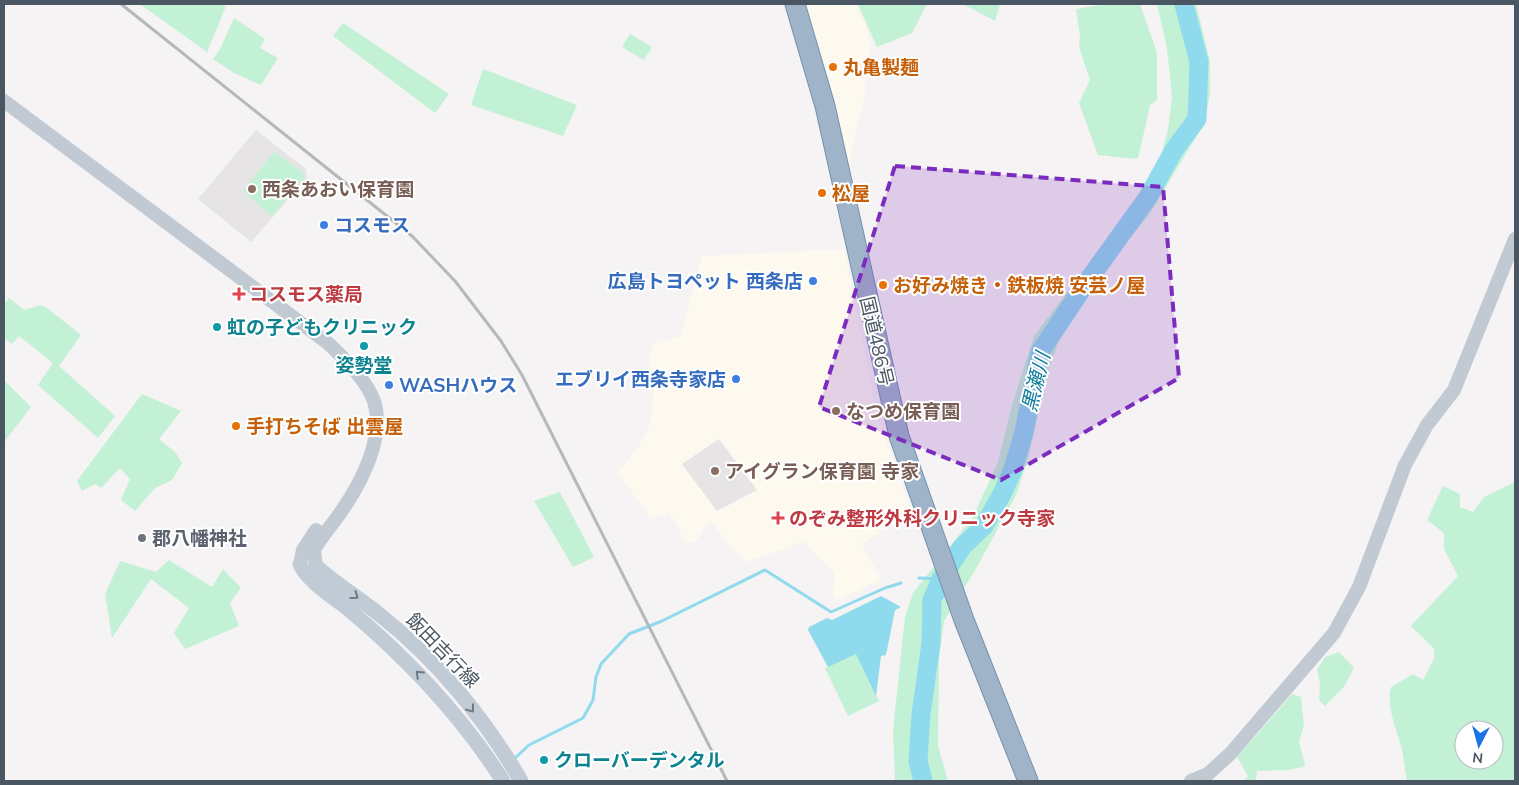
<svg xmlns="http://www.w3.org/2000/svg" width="1519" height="785" viewBox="0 0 1519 785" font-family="Mulish,'Noto Sans JP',sans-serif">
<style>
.commercial{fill:#fdf9ef}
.education{fill:#e6e4e5}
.green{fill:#c3f1d5;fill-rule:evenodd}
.water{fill:#90daee}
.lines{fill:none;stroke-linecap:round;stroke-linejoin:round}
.stream{stroke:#90daee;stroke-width:3}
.river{stroke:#90daee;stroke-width:19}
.trunk-casing{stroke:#7690ad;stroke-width:21}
.tertiary{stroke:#c1cad2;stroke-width:14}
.secondary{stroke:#c1cbd6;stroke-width:15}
.trunk{stroke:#9fb4c9;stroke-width:19}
.rail{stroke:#b5b8bd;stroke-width:3}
.oneway{stroke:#6e7984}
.marked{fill:#7b2cbf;fill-opacity:0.2;stroke:#7b2cbf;stroke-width:4;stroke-dasharray:10 6;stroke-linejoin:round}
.food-dot{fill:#e8710a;stroke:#fff;stroke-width:2}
.education-dot{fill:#8d6e63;stroke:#fff;stroke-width:2}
.shop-dot{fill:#3f7fe0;stroke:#fff;stroke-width:2}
.health-dot{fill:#e0444e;stroke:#fff;stroke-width:2}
.culture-dot{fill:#0f9aa8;stroke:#fff;stroke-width:2}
.worship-dot{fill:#6b7280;stroke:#fff;stroke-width:2}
.labels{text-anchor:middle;stroke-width:4;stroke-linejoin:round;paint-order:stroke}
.food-label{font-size:19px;font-weight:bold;fill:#c56008;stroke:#fff;text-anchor:start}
.education-label{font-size:19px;font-weight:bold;fill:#785e54;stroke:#fff;text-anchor:start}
.shop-label{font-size:19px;font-weight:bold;fill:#366cbe;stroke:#fff;text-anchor:start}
.health-label{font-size:19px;font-weight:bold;fill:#be3a42;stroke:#fff;text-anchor:start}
.culture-label{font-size:19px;font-weight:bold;fill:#0d838f;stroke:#fff;text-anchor:start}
.street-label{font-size:19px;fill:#4a5661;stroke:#fff}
.worship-label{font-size:19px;font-weight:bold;fill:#5b616d;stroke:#fff;text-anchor:start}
.water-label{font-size:20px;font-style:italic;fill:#0c7c9b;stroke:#fff}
</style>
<rect width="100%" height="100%" fill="#f5f3f3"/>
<!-- commercial -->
<g class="commercial">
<path d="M 801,4 L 855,4 L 866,26 L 870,41 L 865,95 L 852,148 L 849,179 L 835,130 L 820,54 Z"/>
<path d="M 844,249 L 876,412 L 911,513 L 862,544 L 881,579 L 837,601 L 832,593 L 835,585 L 834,573 L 803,542 L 746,562 L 731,548 L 712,523 L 704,527 L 697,540 L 687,544 L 669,513 L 651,519 L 618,472 L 639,446 L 650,425 L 655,381 L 649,362 L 651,348 L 655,342 L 680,337 L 702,256 Z"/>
</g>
<!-- education -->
<g class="education">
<path d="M 256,130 L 306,169 L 307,178 L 251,242 L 198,199 Z"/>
<path d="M 719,439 L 757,490 L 717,511 L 682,464 Z"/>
</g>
<!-- green -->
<g class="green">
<path d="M 140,4 L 216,4 L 226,6 L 207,52 Z"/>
<path d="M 858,4 L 927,4 L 912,33 L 877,47 Z"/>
<path d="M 963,4 L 1000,4 L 995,21 Z"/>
<path d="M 1107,4 L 1140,4 L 1157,53 L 1157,100 L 1150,105 L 1138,159 L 1098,155 L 1079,103 L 1090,80 L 1079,47 L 1080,36 L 1076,9 Z"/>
<path d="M 1157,4 L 1196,4 L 1210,61 L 1210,93 L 1205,122 L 1149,215 L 1106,267 L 1063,330 L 1049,368 L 1028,459 L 1016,495 L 977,567 L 944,621 L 939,657 L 938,746 L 948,781 L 895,781 L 893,730 L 905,617 L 913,593 L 973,517 L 998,462 L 1012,405 L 1034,336 L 1147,187 L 1161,155 L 1168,130 L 1172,97 L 1167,48 Z"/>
<path d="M 234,18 L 265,39 L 260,48 L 278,58 L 261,85 L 234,73 L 213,59 L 220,49 Z"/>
<path d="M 343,23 L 449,94 L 435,113 L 333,36 Z"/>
<path d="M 630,34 L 652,47 L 644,60 L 622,47 Z"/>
<path d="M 483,69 L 577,105 L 563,136 L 471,105 Z"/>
<path d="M 274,152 L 302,172 L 305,177 L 272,216 L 243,191 Z"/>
<path d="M 9,298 L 24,310 L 41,305 L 47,308 L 81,335 L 59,366 L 115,416 L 98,438 L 38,385 L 53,363 L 19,336 L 12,344 L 4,338 L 4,305 Z"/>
<path d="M 4,380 L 31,407 L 4,442 Z"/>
<path d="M 142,394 L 181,411 L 159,439 L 176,453 L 182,463 L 172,480 L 155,488 L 135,511 L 121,500 L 130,479 L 120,468 L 101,488 L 95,484 L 82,491 L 77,481 Z"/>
<path d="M 1515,482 L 1515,781 L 1407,781 C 1405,771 1404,760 1402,750 C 1397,729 1386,709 1391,687 L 1413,674 L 1423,680 L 1434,658 L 1434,649 L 1411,626 L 1458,576 L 1444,549 L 1444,533 L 1427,520 L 1443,486 L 1460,494 L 1460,507 L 1473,512 L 1484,497 ZM 1464,730 L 1494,730 L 1494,760 L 1464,760 Z"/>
<path d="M 560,492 L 594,557 L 573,567 L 534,501 Z"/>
<path d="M 169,560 L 212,587 L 223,569 L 241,588 L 230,603 L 239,626 L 185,649 L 174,633 L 189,608 L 151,579 L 112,638 L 105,594 L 120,561 L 156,572 Z"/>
<path d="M 1339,652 L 1354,668 L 1344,687 L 1325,706 L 1319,700 L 1320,684 L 1317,670 L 1325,657 Z"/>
<path d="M 856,653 L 879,701 L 848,716 L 825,668 Z"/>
<path d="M 1292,694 L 1301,697 L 1304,725 L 1299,742 L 1305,764 L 1303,767 L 1287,770 L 1257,771 L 1256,781 L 1244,781 L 1248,776 L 1237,757 Z"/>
</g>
<!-- water -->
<path class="water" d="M 881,596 L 901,607 L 895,610 L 886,655 L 881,656 L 876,696 L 856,654 L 828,667 L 808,630 L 809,627 L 827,618 L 832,620 Z"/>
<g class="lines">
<!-- stream -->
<g class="stream">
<path d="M 919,578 L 941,579"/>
<path d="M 513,760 L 529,745 L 583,718 L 593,700 L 596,677 L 601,664 L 629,634 L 662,621 L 765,570 L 831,612 L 885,588 L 901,583"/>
</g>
<!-- river -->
<path class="river" d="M 923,781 L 918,761 L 921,714 L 931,643 L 932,600 L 941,579 L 962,547 L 984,526 L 1003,492 L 1013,469 L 1024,432 L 1040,352 L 1084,286 L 1148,197 L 1174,150 L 1197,119 L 1199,62 L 1184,4"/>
<!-- trunk casing -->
<g class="trunk-casing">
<path id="trunk" d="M 795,4 L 825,106 L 899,436 L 964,620 L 1028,781"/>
</g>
<!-- tertiary -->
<g class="tertiary">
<path d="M 4,101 L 329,344 C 345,360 366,379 374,401 C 385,437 362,481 343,509 C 334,523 322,535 314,550 L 316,566"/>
<path d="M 300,564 L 303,550 L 316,530"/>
<path d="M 1191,781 L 1208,774 L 1230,754 L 1334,633 L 1359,587 L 1405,465 L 1427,425 L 1454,390 L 1515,239"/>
</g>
<!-- secondary -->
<g class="secondary">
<path d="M 300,564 C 305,579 334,598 347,608 C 407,658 461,715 503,781"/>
<path d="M 316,566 C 336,584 359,598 380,615 C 437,660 486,720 521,781"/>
</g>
<!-- trunk -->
<use href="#trunk" class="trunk"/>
<!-- rail -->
<path class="rail" d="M 121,4 L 412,236 L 455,281 L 501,341 L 522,375 L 727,781"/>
</g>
<!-- one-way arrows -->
<defs><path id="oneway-chevron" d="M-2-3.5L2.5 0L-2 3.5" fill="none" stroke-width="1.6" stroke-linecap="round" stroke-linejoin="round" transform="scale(1.25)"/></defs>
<g class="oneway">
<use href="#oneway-chevron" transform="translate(355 596) rotate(36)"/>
<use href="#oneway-chevron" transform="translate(419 674) rotate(-136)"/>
<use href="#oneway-chevron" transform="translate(471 709) rotate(53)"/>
</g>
<!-- marked area -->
<path class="marked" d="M 895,166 L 1163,187 L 1179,378 L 1001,480 L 819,407 Z"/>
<!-- markers -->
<g class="food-dot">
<circle cx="833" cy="67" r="5"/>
<circle cx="822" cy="193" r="5"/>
<circle cx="883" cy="285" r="5"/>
<circle cx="236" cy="426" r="5"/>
</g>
<g class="education-dot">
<circle cx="252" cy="189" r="5"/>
<circle cx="836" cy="411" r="5"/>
<circle cx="715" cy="471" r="5"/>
</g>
<g class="shop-dot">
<circle cx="324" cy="225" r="5"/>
<circle cx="813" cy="281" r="5"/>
<circle cx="736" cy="379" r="5"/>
<circle cx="389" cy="385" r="5"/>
</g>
<g class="health-dot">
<path d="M236.5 286.5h5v5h5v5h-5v5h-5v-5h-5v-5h5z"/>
<path d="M775.5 510.5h5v5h5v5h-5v5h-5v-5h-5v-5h5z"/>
</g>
<g class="culture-dot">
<circle cx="217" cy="327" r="5"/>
<circle cx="364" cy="346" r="5"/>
<circle cx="544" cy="760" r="5"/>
</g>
<circle class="worship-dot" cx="142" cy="538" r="5"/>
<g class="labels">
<!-- food labels -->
<g class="food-label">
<text x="843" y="74">丸亀製麺</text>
<text x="832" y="200">松屋</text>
<text x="893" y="292">お好み焼き・鉄板焼 安芸ノ屋</text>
<text x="246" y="433">手打ちそば 出雲屋</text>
</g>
<!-- education labels -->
<g class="education-label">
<text x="262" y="196">西条あおい保育園</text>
<text x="846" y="418">なつめ保育園</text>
<text x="725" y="478">アイグラン保育園 寺家</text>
</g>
<!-- shop labels -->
<g class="shop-label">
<text x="334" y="232">コスモス</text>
<text x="803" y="288" text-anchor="end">広島トヨペット 西条店</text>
<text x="726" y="386" text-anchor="end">エブリイ西条寺家店</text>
<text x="399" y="392">WASHハウス</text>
</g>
<!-- health labels -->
<g class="health-label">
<text x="249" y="301">コスモス薬局</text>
<text x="789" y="525">のぞみ整形外科クリニック寺家</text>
</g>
<!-- culture labels -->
<g class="culture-label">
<text x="227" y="334">虹の子どもクリニック</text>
<text x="364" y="372" text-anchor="middle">姿勢堂</text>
<text x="554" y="767">クローバーデンタル</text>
</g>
<!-- street labels -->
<g class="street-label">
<text transform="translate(877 341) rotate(77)" y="7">国道486号</text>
<text transform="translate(443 650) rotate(46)" y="7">飯田吉行線</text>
</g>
<!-- worship labels -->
<g class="worship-label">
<text x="152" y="545">郡八幡神社</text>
</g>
<!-- water labels -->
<g class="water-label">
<text transform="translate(1036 382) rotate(-76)" y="7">黒瀬川</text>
</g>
</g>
<!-- border -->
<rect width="1519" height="785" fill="none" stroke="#4a5661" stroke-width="10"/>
<!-- north arrow -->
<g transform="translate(1479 745) rotate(186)"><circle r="24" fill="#ffffff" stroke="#b7bbc0"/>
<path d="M0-4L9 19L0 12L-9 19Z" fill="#1a73e8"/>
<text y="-8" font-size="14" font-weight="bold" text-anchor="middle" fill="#4a5661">N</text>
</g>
</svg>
